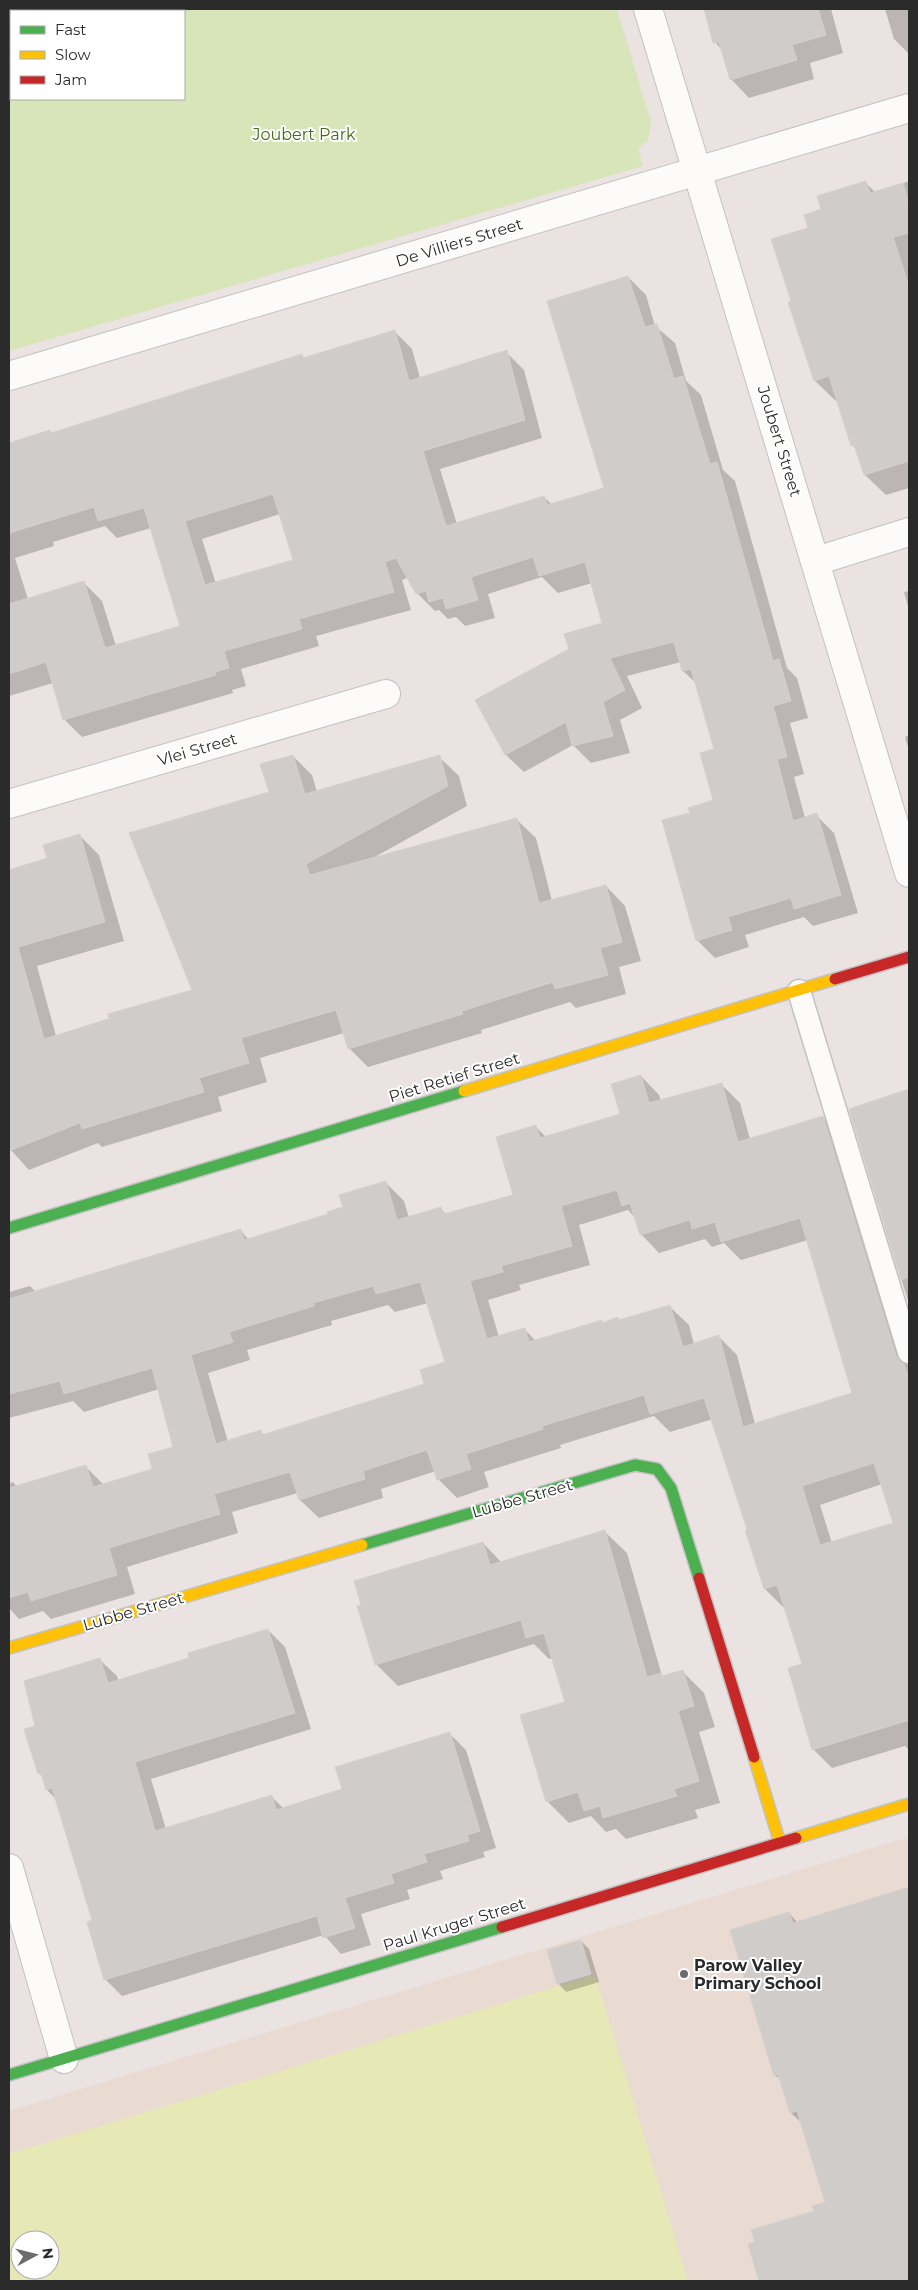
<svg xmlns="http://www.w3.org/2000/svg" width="918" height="2290" viewBox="0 0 918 2290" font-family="Montserrat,sans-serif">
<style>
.education{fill:#e9dad2;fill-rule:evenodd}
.green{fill:#d8e5b8;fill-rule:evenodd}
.pitch{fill:#e6e9b6;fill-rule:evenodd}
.shadow{fill:#0003;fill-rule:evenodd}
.building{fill:#d0ccca;stroke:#d5cfcd;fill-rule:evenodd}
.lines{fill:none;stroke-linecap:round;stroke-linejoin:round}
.lane-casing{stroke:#c3c2c2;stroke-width:25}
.street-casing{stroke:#c3c2c2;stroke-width:30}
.fast-casing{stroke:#c3c2c2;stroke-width:14}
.slow-casing{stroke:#c3c2c2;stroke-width:14}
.jam-casing{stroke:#c3c2c2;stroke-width:14}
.lane{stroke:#fcfbfa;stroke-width:22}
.street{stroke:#fcfbfa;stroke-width:28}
.fast{stroke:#4caf50;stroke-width:11}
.slow{stroke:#ffc107;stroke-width:11}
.jam{stroke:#c62828;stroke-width:11}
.poi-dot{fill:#6e6b6b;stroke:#fff;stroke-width:2}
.labels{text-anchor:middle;stroke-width:4;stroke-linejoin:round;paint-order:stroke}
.park-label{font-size:16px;fill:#436c18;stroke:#fff}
.street-label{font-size:16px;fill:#2b2b2b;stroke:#fff}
.poi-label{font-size:16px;font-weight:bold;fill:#2b2b2b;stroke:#fff;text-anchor:start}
</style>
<rect width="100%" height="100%" fill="#eae3e1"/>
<!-- education -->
<path class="education" d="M 909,1837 L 909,2281 L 9,2281 L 9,2111 ZM 20,2240 L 50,2240 L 50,2270 L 20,2270 Z"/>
<!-- green -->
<path class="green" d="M 9,9 L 617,9 L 651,122 L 648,140 L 638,148 L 643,166 L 9,351 ZM 11,11 L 184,11 L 184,99 L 11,99 Z"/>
<!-- pitch -->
<path class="pitch" d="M 595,1975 L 688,2281 L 9,2281 L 9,2154 ZM 20,2240 L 50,2240 L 50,2270 L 20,2270 Z"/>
<!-- shadow -->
<g class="shadow">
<path d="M 718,9 L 831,9 L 843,53 L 810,63 L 814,79 L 749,98 L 731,79 L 722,50 L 715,42 Z"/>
<path d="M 885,9 L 909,9 L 909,54 L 894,39 Z"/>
<path d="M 909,181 L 909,488 L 886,495 L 865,475 L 857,450 L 852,445 L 838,401 L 836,401 L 815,381 L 792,302 L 810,229 L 822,210 L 865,182 L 876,193 Z"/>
<path d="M 628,277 L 646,295 L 655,326 L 675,343 L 686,381 L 701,395 L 723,470 L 735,481 L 787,668 L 797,678 L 808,718 L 790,723 L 804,774 L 794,777 L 805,818 L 816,815 L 834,833 L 858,913 L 813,926 L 804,917 L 745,935 L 749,947 L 715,958 L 697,940 L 691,813 L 715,801 L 716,750 L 697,684 L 683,671 L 681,662 L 627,676 L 642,708 L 620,720 L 630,753 L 591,763 L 573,745 L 524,772 L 506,755 L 476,701 L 570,650 L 603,624 L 592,583 L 558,593 L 542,577 L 488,594 L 495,618 L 465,626 L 456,617 L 448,619 L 439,610 L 435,611 L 417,593 L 409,577 L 402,580 L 411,610 L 316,636 L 319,646 L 241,669 L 246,686 L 232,690 L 233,693 L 82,737 L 64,719 L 53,683 L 9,696 L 9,444 L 50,432 L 52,434 L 302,356 L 305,359 L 394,331 L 412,349 L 420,378 L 506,352 L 524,370 L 542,438 L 440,469 L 457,524 L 544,497 L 552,505 L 606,489 ZM 280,514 L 295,561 L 216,584 L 202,539 ZM 105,526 L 117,538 L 151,528 L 182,627 L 116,646 L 102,601 L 84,583 L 28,599 L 15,558 L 54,546 L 53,542 Z"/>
<path d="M 909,591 L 909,610 L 904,592 Z"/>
<path d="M 909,735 L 909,751 L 905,737 Z"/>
<path d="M 293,756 L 312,775 L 317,792 L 439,757 L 459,776 L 467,806 L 371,859 L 516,819 L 536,838 L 552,901 L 606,886 L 625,906 L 641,961 L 619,967 L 626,994 L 576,1008 L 570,1002 L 481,1030 L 482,1033 L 368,1067 L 349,1048 L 344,1033 L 260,1058 L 267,1082 L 218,1097 L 222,1111 L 102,1147 L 98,1143 L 29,1170 L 9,1148 L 9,870 L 48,859 L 80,836 L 99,855 L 124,941 L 37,966 L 56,1036 L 194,990 L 270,793 Z"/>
<path d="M 641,1076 L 659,1095 L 661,1101 L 721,1084 L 740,1103 L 750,1139 L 823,1118 L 842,1136 L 909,1358 L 909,1750 L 905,1746 L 832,1768 L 813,1749 L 804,1665 L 785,1607 L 783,1607 L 765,1589 L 749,1530 L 713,1419 L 670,1432 L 654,1416 L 560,1445 L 561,1448 L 484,1472 L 489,1487 L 457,1498 L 438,1479 L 436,1471 L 381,1489 L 383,1498 L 319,1518 L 300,1500 L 298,1493 L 232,1512 L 238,1533 L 127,1567 L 135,1594 L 51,1619 L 43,1611 L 19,1619 L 9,1608 L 9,1484 L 13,1482 L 17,1487 L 86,1467 L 104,1485 L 154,1470 L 174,1448 L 159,1389 L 84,1412 L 73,1401 L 9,1418 L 9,1292 L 30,1286 L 36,1292 L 240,1230 L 249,1240 L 329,1215 L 386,1183 L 404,1201 L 409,1218 L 441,1209 L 447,1215 L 514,1196 L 536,1127 L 546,1137 L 621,1115 ZM 628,1210 L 636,1219 L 641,1234 L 659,1253 L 705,1239 L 712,1247 L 724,1243 L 741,1260 L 808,1240 L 853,1393 L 755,1424 L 737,1355 L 719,1337 L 694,1344 L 689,1325 L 670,1307 L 620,1321 L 618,1319 L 604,1323 L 601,1321 L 536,1341 L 524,1329 L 499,1337 L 488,1300 L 521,1290 L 519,1285 L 590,1265 L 579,1225 ZM 428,1303 L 447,1363 L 426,1385 L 265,1436 L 261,1432 L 228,1442 L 208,1373 L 250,1360 L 247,1350 L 332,1325 L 331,1321 L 388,1305 L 395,1312 ZM 882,1484 L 894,1524 L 832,1543 L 820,1505 Z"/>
<path d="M 908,1091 L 909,1092 L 909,1304 L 850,1110 Z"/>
<path d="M 605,1532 L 627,1553 L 662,1676 L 682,1671 L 704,1693 L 715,1727 L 699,1732 L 720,1803 L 695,1810 L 698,1818 L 626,1839 L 616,1829 L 606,1832 L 591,1816 L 569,1823 L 547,1801 L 566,1702 L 553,1658 L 549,1659 L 534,1644 L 398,1686 L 376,1664 L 483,1543 L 502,1563 Z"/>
<path d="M 268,1630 L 285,1647 L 311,1729 L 151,1779 L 166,1829 L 272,1797 L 284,1809 L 344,1790 L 449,1733 L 466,1750 L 496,1848 L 483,1852 L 485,1857 L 440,1871 L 443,1879 L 407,1890 L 410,1899 L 361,1914 L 371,1945 L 341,1954 L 324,1935 L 122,1996 L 106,1980 L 93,1921 L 57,1800 L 47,1790 L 44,1778 L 39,1773 L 36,1727 L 100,1660 L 117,1676 L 118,1681 L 191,1658 Z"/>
<path d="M 909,1889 L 909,2281 L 761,2281 L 749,2245 L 815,2212 L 827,2202 L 803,2124 L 791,2113 L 782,2081 L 775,2075 L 789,1913 L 798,1923 Z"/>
<path d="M 581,1941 L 589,1949 L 599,1982 L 566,1992 L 558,1983 Z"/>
</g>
<!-- building -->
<g class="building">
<path d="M 704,9 L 818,9 L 826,35 L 792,45 L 797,60 L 730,80 L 719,42 L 713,43 Z"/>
<path d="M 866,181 L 870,193 L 903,183 L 909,204 L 909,233 L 893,237 L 909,286 L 909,461 L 864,475 L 854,445 L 851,446 L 829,376 L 814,381 L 788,302 L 791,301 L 771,239 L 808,228 L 804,215 L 821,209 L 817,196 Z"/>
<path d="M 628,276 L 645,327 L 657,324 L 674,379 L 683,376 L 710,464 L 717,462 L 773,661 L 779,659 L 791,701 L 773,706 L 787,757 L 777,759 L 793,821 L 817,813 L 841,895 L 794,909 L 791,898 L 728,917 L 732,930 L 696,941 L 662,820 L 690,813 L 688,808 L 713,800 L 700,753 L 714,749 L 691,669 L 682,671 L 674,642 L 610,658 L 625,690 L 603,702 L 613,736 L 572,746 L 566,722 L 505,755 L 475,700 L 569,649 L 564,634 L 602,623 L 585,562 L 539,576 L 533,557 L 471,577 L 478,600 L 446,609 L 443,598 L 429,602 L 426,591 L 416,594 L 396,558 L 385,562 L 394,592 L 299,619 L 302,629 L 224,651 L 229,668 L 215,672 L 216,675 L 63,720 L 46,662 L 9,674 L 9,604 L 84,581 L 105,648 L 180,626 L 144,508 L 98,521 L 94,507 L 9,533 L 9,443 L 50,430 L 51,433 L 302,354 L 303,358 L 395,330 L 409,381 L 507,350 L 525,420 L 423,451 L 446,526 L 544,496 L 547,505 L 604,488 L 547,301 ZM 273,494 L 293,560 L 205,585 L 185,521 Z"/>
<path d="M 293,755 L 305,794 L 440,755 L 448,786 L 306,864 L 310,875 L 517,818 L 539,903 L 606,885 L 622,942 L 600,948 L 608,975 L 555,989 L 553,982 L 462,1011 L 463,1014 L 348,1049 L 336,1010 L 241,1038 L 249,1063 L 199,1078 L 204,1092 L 82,1129 L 80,1123 L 9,1151 L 9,870 L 47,858 L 43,845 L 80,834 L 105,922 L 18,947 L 44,1039 L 109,1019 L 108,1014 L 192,990 L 129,833 L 269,792 L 260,764 Z"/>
<path d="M 641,1075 L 649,1103 L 722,1083 L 738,1142 L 823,1116 L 896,1356 L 904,1364 L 909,1379 L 909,1720 L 812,1750 L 788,1668 L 802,1664 L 777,1585 L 764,1589 L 745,1530 L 747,1529 L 704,1398 L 650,1414 L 644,1395 L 542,1426 L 543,1429 L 466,1454 L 471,1469 L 437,1480 L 427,1450 L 363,1471 L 365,1479 L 299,1500 L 290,1472 L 214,1494 L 220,1514 L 109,1548 L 117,1575 L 31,1601 L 28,1592 L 9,1598 L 9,1488 L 86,1465 L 93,1487 L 152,1469 L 148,1454 L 173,1447 L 152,1368 L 64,1394 L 60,1381 L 9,1394 L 9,1299 L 241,1229 L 244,1240 L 328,1214 L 327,1212 L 343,1207 L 339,1195 L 386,1181 L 397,1220 L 441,1207 L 444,1214 L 513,1195 L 496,1137 L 536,1125 L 540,1138 L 620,1114 L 611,1084 ZM 617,1190 L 622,1206 L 630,1203 L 640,1235 L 690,1220 L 692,1229 L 715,1222 L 721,1242 L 800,1218 L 852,1393 L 743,1427 L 719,1335 L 683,1347 L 670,1305 L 619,1320 L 618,1317 L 602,1323 L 602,1320 L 529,1342 L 525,1328 L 487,1339 L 470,1281 L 503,1272 L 501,1266 L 572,1246 L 561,1206 ZM 420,1282 L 445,1362 L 420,1370 L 424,1384 L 262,1435 L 261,1430 L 216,1444 L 191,1355 L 233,1342 L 229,1332 L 314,1306 L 313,1303 L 373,1286 L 376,1294 ZM 874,1463 L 893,1523 L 820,1545 L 802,1486 Z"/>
<path d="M 909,1089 L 909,1277 L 901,1280 L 849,1109 Z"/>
<path d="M 605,1530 L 647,1677 L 661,1673 L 662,1676 L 683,1670 L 694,1706 L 678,1711 L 699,1781 L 674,1789 L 677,1796 L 603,1818 L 600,1806 L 584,1811 L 578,1792 L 546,1802 L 520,1715 L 565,1702 L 544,1633 L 526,1638 L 521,1620 L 375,1665 L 357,1606 L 361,1605 L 354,1581 L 483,1542 L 490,1565 Z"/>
<path d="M 268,1629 L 295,1713 L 135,1762 L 155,1831 L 272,1795 L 276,1810 L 342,1789 L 335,1767 L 450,1732 L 480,1831 L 467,1835 L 469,1841 L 424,1854 L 427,1862 L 391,1874 L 394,1883 L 345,1898 L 355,1928 L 323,1938 L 317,1916 L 104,1980 L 87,1922 L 92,1920 L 52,1788 L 46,1790 L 41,1773 L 38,1774 L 24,1729 L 35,1726 L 24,1681 L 100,1658 L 108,1683 L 189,1658 L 188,1653 Z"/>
<path d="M 909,1887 L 909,2281 L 759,2281 L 748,2244 L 755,2242 L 751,2230 L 814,2211 L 812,2206 L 825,2202 L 797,2111 L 790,2113 L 778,2074 L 774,2076 L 730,1930 L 789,1912 L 793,1923 Z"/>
<path d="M 581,1940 L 591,1974 L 557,1984 L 547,1950 Z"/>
</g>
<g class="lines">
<!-- lane casing -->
<g class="lane-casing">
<path id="lane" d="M 799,991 L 909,1352"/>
</g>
<!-- street casing -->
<g class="street-casing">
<g id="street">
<path d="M 648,9 L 909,873"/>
<path d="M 9,376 L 909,108"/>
<path d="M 816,561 L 909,532"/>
<path d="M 9,804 L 386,694"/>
<path d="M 9,1868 L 64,2059"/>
</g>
</g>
<!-- fast casing -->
<g class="fast-casing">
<g id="fast">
<path d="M 9,1228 L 464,1091"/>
<path d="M 362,1545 L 635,1465 L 657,1469 L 671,1488 L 699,1578"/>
<path d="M 9,2075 L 502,1927"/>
</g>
</g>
<!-- slow casing -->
<g class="slow-casing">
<g id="slow">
<path d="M 464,1091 L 835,979"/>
<path d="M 9,1648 L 362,1545"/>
<path d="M 754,1757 L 780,1843"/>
<path d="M 796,1838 L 909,1804"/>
</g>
</g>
<!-- jam casing -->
<g class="jam-casing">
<g id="jam">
<path d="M 835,979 L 909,957"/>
<path d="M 699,1578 L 754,1757"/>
<path d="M 502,1927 L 796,1838"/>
</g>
</g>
<!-- lane -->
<use href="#lane" class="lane"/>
<!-- street -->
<use href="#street" class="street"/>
<!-- fast -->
<use href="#fast" class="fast"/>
<!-- slow -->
<use href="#slow" class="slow"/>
<!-- jam -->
<use href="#jam" class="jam"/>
</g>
<!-- markers -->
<circle class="poi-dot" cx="684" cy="1974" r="5"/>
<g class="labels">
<!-- park labels -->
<g class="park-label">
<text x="304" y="140">Joubert Park</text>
</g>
<!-- street labels -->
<g class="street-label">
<text transform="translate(459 242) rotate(-17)" y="6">De Villiers Street</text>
<text transform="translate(780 441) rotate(73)" y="6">Joubert Street</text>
<text transform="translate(197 749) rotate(-16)" y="6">Vlei Street</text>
<text transform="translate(454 1077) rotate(-17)" y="6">Piet Retief Street</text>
<text transform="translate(522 1498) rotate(-16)" y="6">Lubbe Street</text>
<text transform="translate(133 1611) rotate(-16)" y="6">Lubbe Street</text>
<text transform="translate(454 1924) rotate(-17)" y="6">Paul Kruger Street</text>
</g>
<!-- poi labels -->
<g class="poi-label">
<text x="694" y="1971">Parow Valley<tspan x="694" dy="18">Primary School</tspan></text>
</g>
</g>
<!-- border -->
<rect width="918" height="2290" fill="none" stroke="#2b2b2b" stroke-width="20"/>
<!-- legend -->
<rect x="10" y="10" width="175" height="90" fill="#ffffff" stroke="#aaaaaa"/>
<rect x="20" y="26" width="25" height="8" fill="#4caf50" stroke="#aaaaaa"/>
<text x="55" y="35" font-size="15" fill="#2b2b2b">Fast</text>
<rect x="20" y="51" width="25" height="8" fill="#ffc107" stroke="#aaaaaa"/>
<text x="55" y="60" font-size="15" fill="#2b2b2b">Slow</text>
<rect x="20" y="76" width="25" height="8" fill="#c62828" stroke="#aaaaaa"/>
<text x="55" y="85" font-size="15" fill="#2b2b2b">Jam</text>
<!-- north arrow -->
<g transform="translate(35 2255) rotate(83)"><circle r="24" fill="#ffffff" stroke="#aaaaaa"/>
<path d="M0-4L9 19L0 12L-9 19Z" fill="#6e6b6b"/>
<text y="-8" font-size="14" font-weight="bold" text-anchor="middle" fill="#2b2b2b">N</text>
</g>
</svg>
